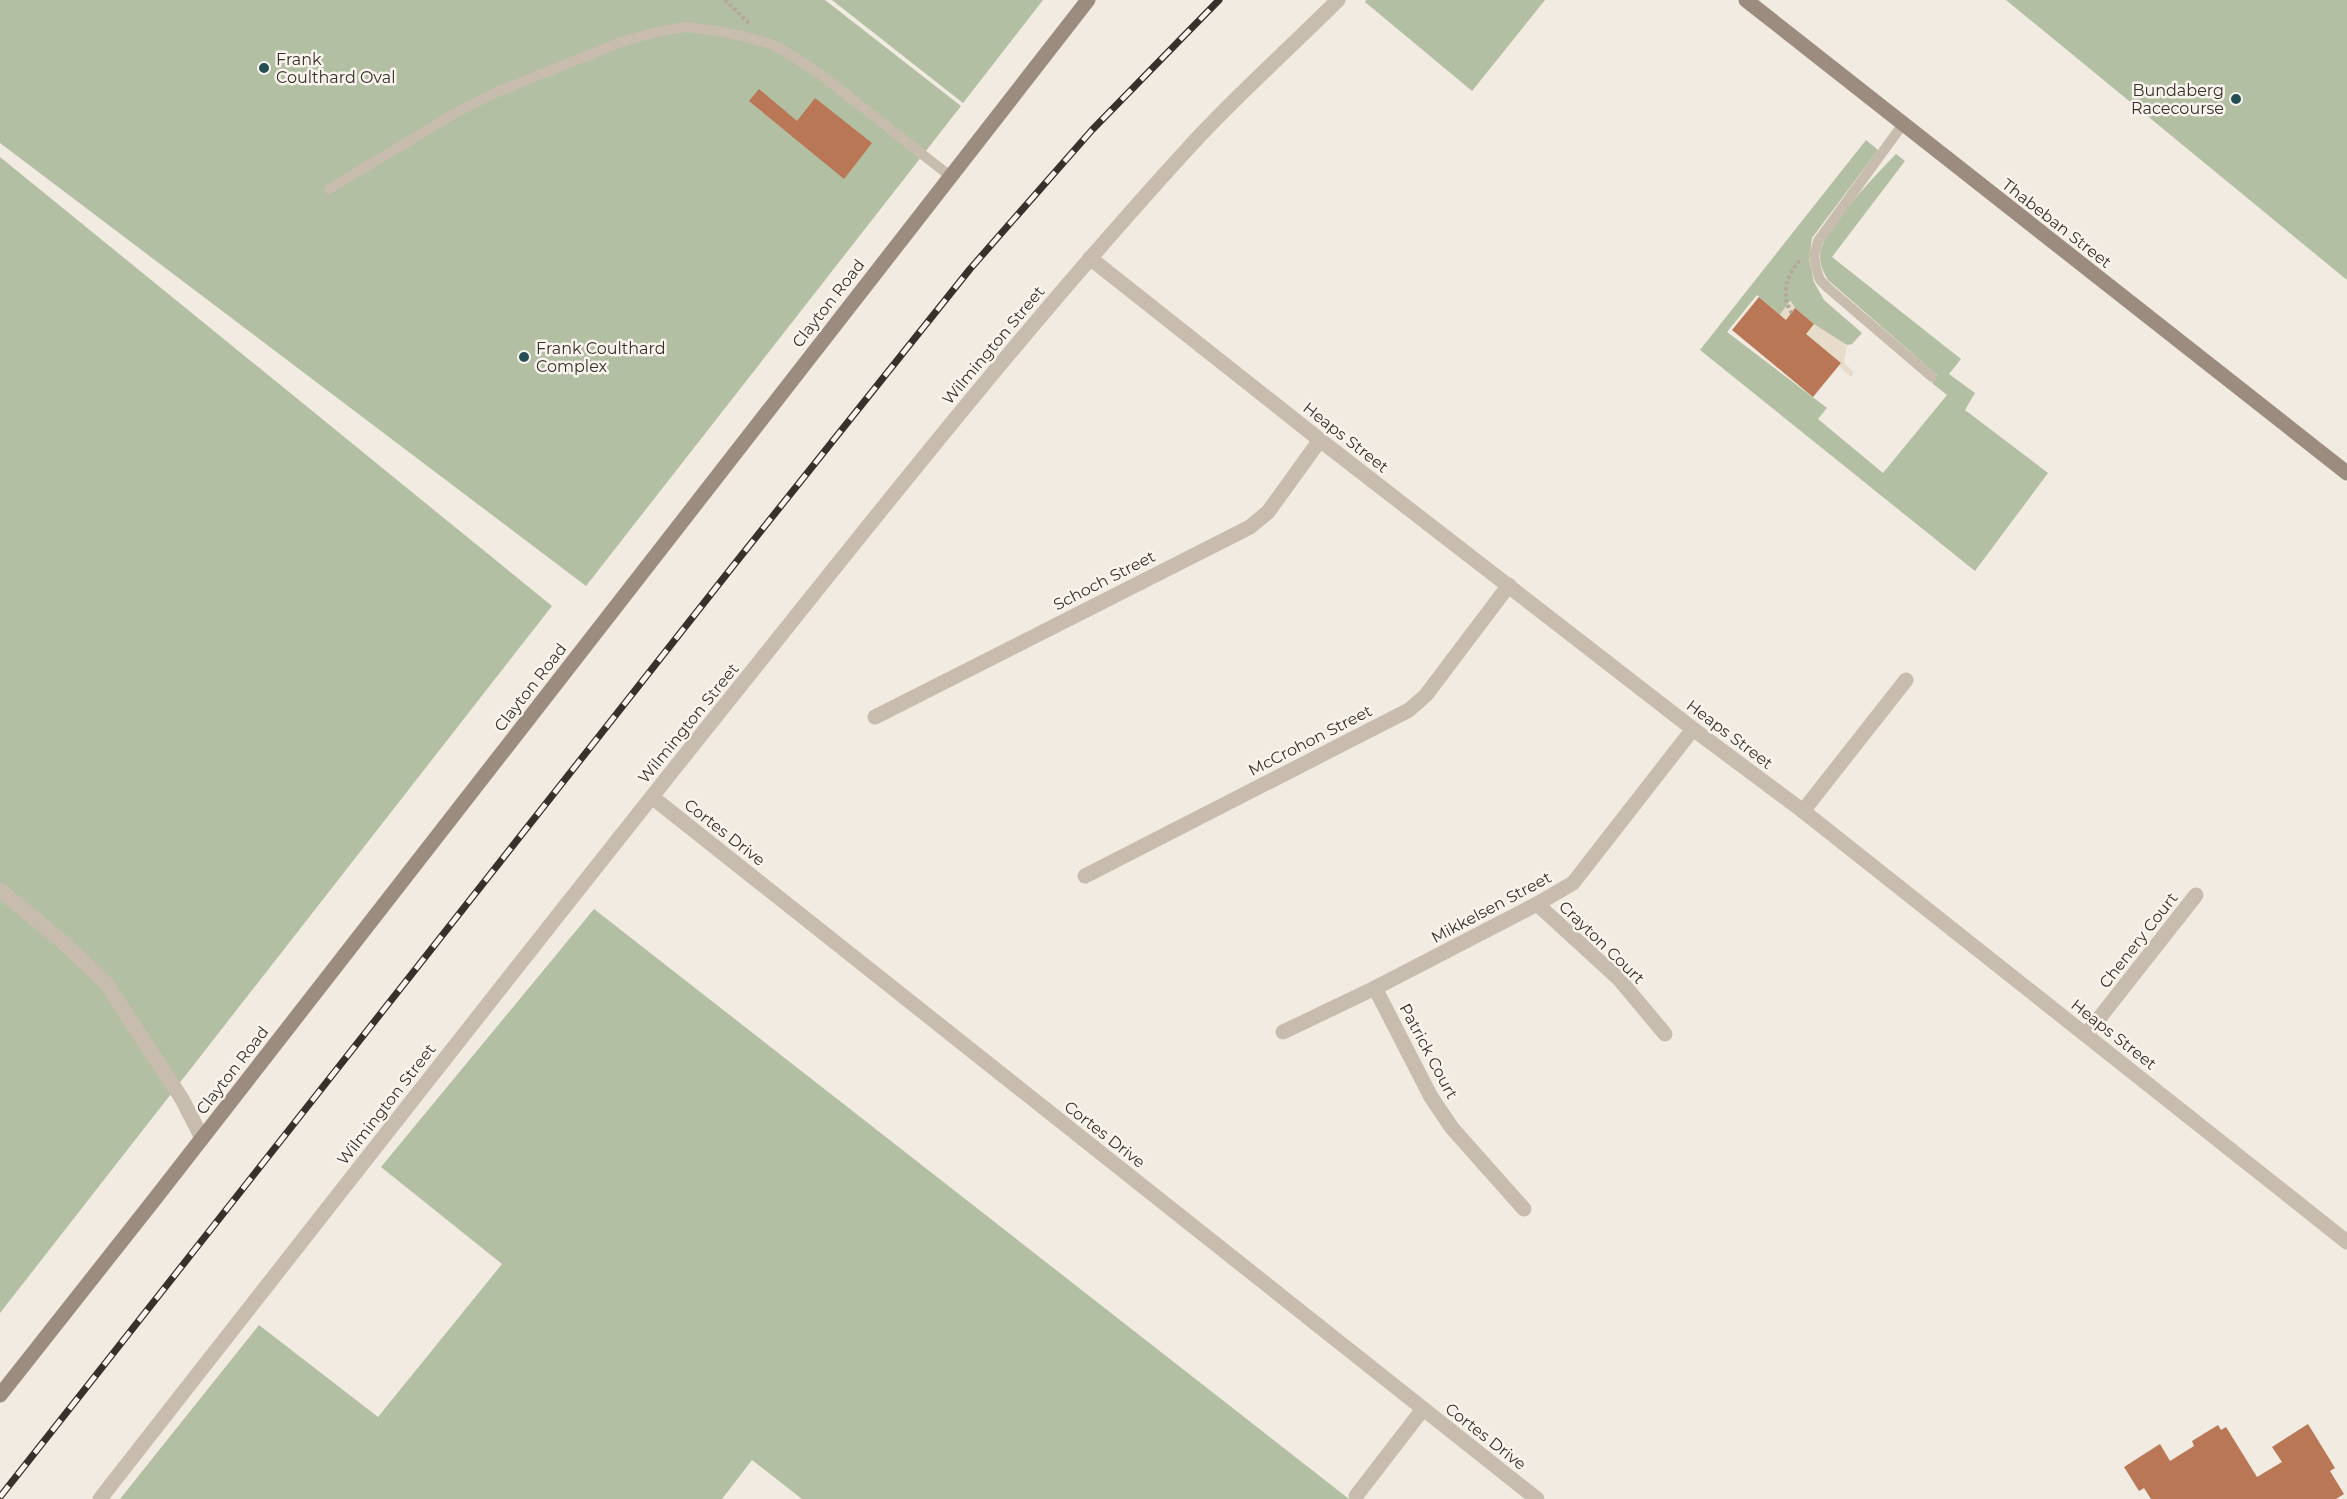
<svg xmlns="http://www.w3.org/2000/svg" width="2347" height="1499" viewBox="0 0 2347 1499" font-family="Montserrat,sans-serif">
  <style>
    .green { fill: #b3bfa2 }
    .plaza { fill: #e7dcca }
    .building { fill: #b97756 }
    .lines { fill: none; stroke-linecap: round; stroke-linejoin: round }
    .path { stroke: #b4a698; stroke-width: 4; stroke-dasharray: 3 3; stroke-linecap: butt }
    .lane { stroke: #c8bcae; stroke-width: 10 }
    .street { stroke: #c8bcae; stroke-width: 15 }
    .secondary { stroke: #9c8c7f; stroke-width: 15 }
    .rail-casing { stroke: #37302b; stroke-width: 7 }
    .rail { stroke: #f9f4ed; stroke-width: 4.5; stroke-dasharray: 14; stroke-linecap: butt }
    .poi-dot { fill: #254e55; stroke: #f9f4ed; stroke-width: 2 }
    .labels { text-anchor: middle; stroke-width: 5; stroke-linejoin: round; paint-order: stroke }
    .poi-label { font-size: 16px; fill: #37302b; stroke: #f9f4ed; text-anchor: start }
    .street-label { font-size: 16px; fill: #37302b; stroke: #f9f4ed }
  </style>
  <rect width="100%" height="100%" fill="#f1ebe1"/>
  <g class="green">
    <path d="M0,0H825L961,106L586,586L0,143Z"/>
    <path d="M832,0H1043L963,103Z"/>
    <path d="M1366,0H1545L1472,91L1365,2Z"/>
    <path d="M2006,0H2347V280Z"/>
    <path d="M1866,140L1878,150L1812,238L1809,259L1814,282L1824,300L1862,333L1852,344L1847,345C1827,333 1803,321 1790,301L1780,315L1757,295L1727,332L1827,408L1818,419L1883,473L1947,395L1932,383L1937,375L1828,280C1822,270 1818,260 1821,249C1829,223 1876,175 1896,154L1905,161L1832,257L1961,359L1949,374L1975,393L1965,410L2048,473L1975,571L1700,350Z"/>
    <path d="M0,157L552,606L0,1313Z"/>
    <path d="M594,909L1349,1499H802L752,1460L722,1499H120L259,1325L378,1417L502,1264L381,1167Z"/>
  </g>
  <path class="plaza" d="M1791,301L1795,308L1814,324L1847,345L1844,363L1854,372L1851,377L1839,366L1841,363L1780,315Z"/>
  <g class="building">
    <path d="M759,89L797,121L815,98L872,143L844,179L749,101Z"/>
    <path d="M1759,297L1786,320L1795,308L1814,324L1806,334L1841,363L1813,397L1732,330Z"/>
    <path d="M2308,1424L2335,1468L2330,1471L2344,1494L2336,1499H2151L2144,1488L2139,1491L2124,1467L2160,1444L2170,1461L2194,1446L2192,1441L2218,1425L2221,1430L2226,1427L2257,1477L2282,1462L2272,1447Z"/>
  </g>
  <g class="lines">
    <g class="path">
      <path d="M725,0L749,23"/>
      <path d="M1792,313C1779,295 1788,273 1801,259"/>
    </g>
    <g class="lane">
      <path d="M1903,124L1818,241L1814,256L1816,268L1820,280L1828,288L1932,377"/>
      <path d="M329,189L457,112L499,91L621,42L656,32L685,27L718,31L746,37L771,44L786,52L820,74L950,176"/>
    </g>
    <g class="street">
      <path d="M1090,258L1320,440L1693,729L1803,811L2347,1242"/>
      <path d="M875,717L1250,527L1268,512L1320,440"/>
      <path d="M652,797L1537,1499"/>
      <path d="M1803,811L1906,680"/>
      <path d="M1085,876L1409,710L1426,695L1509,585"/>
      <path d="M0,890L64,943L106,983L182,1099L202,1138"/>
      <path d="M1537,904L1619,979L1665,1034"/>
      <path d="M1375,988L1431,1097L1452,1128L1524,1209"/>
      <path d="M1283,1032L1375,988L1537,904L1573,883L1693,729"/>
      <path d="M2086,1035L2196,895"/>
      <path d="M1356,1496L1423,1409"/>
      <path d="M100,1499C309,1232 517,965 729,700C880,511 1029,322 1192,144C1238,94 1290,48 1338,0"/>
    </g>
    <g class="secondary">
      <path d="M1746,0L2347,473"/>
      <path d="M0,1395L154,1200L1088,0"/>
    </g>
    <g class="rail-casing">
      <path id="rail" d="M0,1497L733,566L970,269L1092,130L1219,0"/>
    </g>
    <use href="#rail" class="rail"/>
  </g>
  <g class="poi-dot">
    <circle cx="264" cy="68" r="6"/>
    <circle cx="2236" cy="99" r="6"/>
    <circle cx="524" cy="357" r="6"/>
  </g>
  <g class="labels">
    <g class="poi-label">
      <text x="276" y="65">Frank<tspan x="276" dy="18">Coulthard Oval</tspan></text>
      <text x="2224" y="96" text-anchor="end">Bundaberg<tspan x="2224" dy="18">Racecourse</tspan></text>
      <text x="536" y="354">Frank Coulthard<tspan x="536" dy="18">Complex</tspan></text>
    </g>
    <g class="street-label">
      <text transform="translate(2057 223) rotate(38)" y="6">Thabeban Street</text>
      <text transform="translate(828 303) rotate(-52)" y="6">Clayton Road</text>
      <text transform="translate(993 345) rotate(-50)" y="6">Wilmington Street</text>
      <text transform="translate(1346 437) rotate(38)" y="6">Heaps Street</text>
      <text transform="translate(1104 580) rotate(-27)" y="6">Schoch Street</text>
      <text transform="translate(530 687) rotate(-52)" y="6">Clayton Road</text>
      <text transform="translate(688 723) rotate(-51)" y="6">Wilmington Street</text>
      <text transform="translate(1730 734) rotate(37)" y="6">Heaps Street</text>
      <text transform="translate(1310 740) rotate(-27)" y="6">McCrohon Street</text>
      <text transform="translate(725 832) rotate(38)" y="6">Cortes Drive</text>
      <text transform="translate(1491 907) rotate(-28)" y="6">Mikkelsen Street</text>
      <text transform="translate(2138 940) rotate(-52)" y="6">Chenery Court</text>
      <text transform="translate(1602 942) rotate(44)" y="6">Crayton Court</text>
      <text transform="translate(2114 1034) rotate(38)" y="6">Heaps Street</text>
      <text transform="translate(1429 1051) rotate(62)" y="6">Patrick Court</text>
      <text transform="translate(232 1070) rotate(-52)" y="6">Clayton Road</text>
      <text transform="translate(386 1104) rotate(-52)" y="6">Wilmington Street</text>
      <text transform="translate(1105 1134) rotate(38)" y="6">Cortes Drive</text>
      <text transform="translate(1486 1436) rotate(38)" y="6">Cortes Drive</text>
    </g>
  </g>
</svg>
